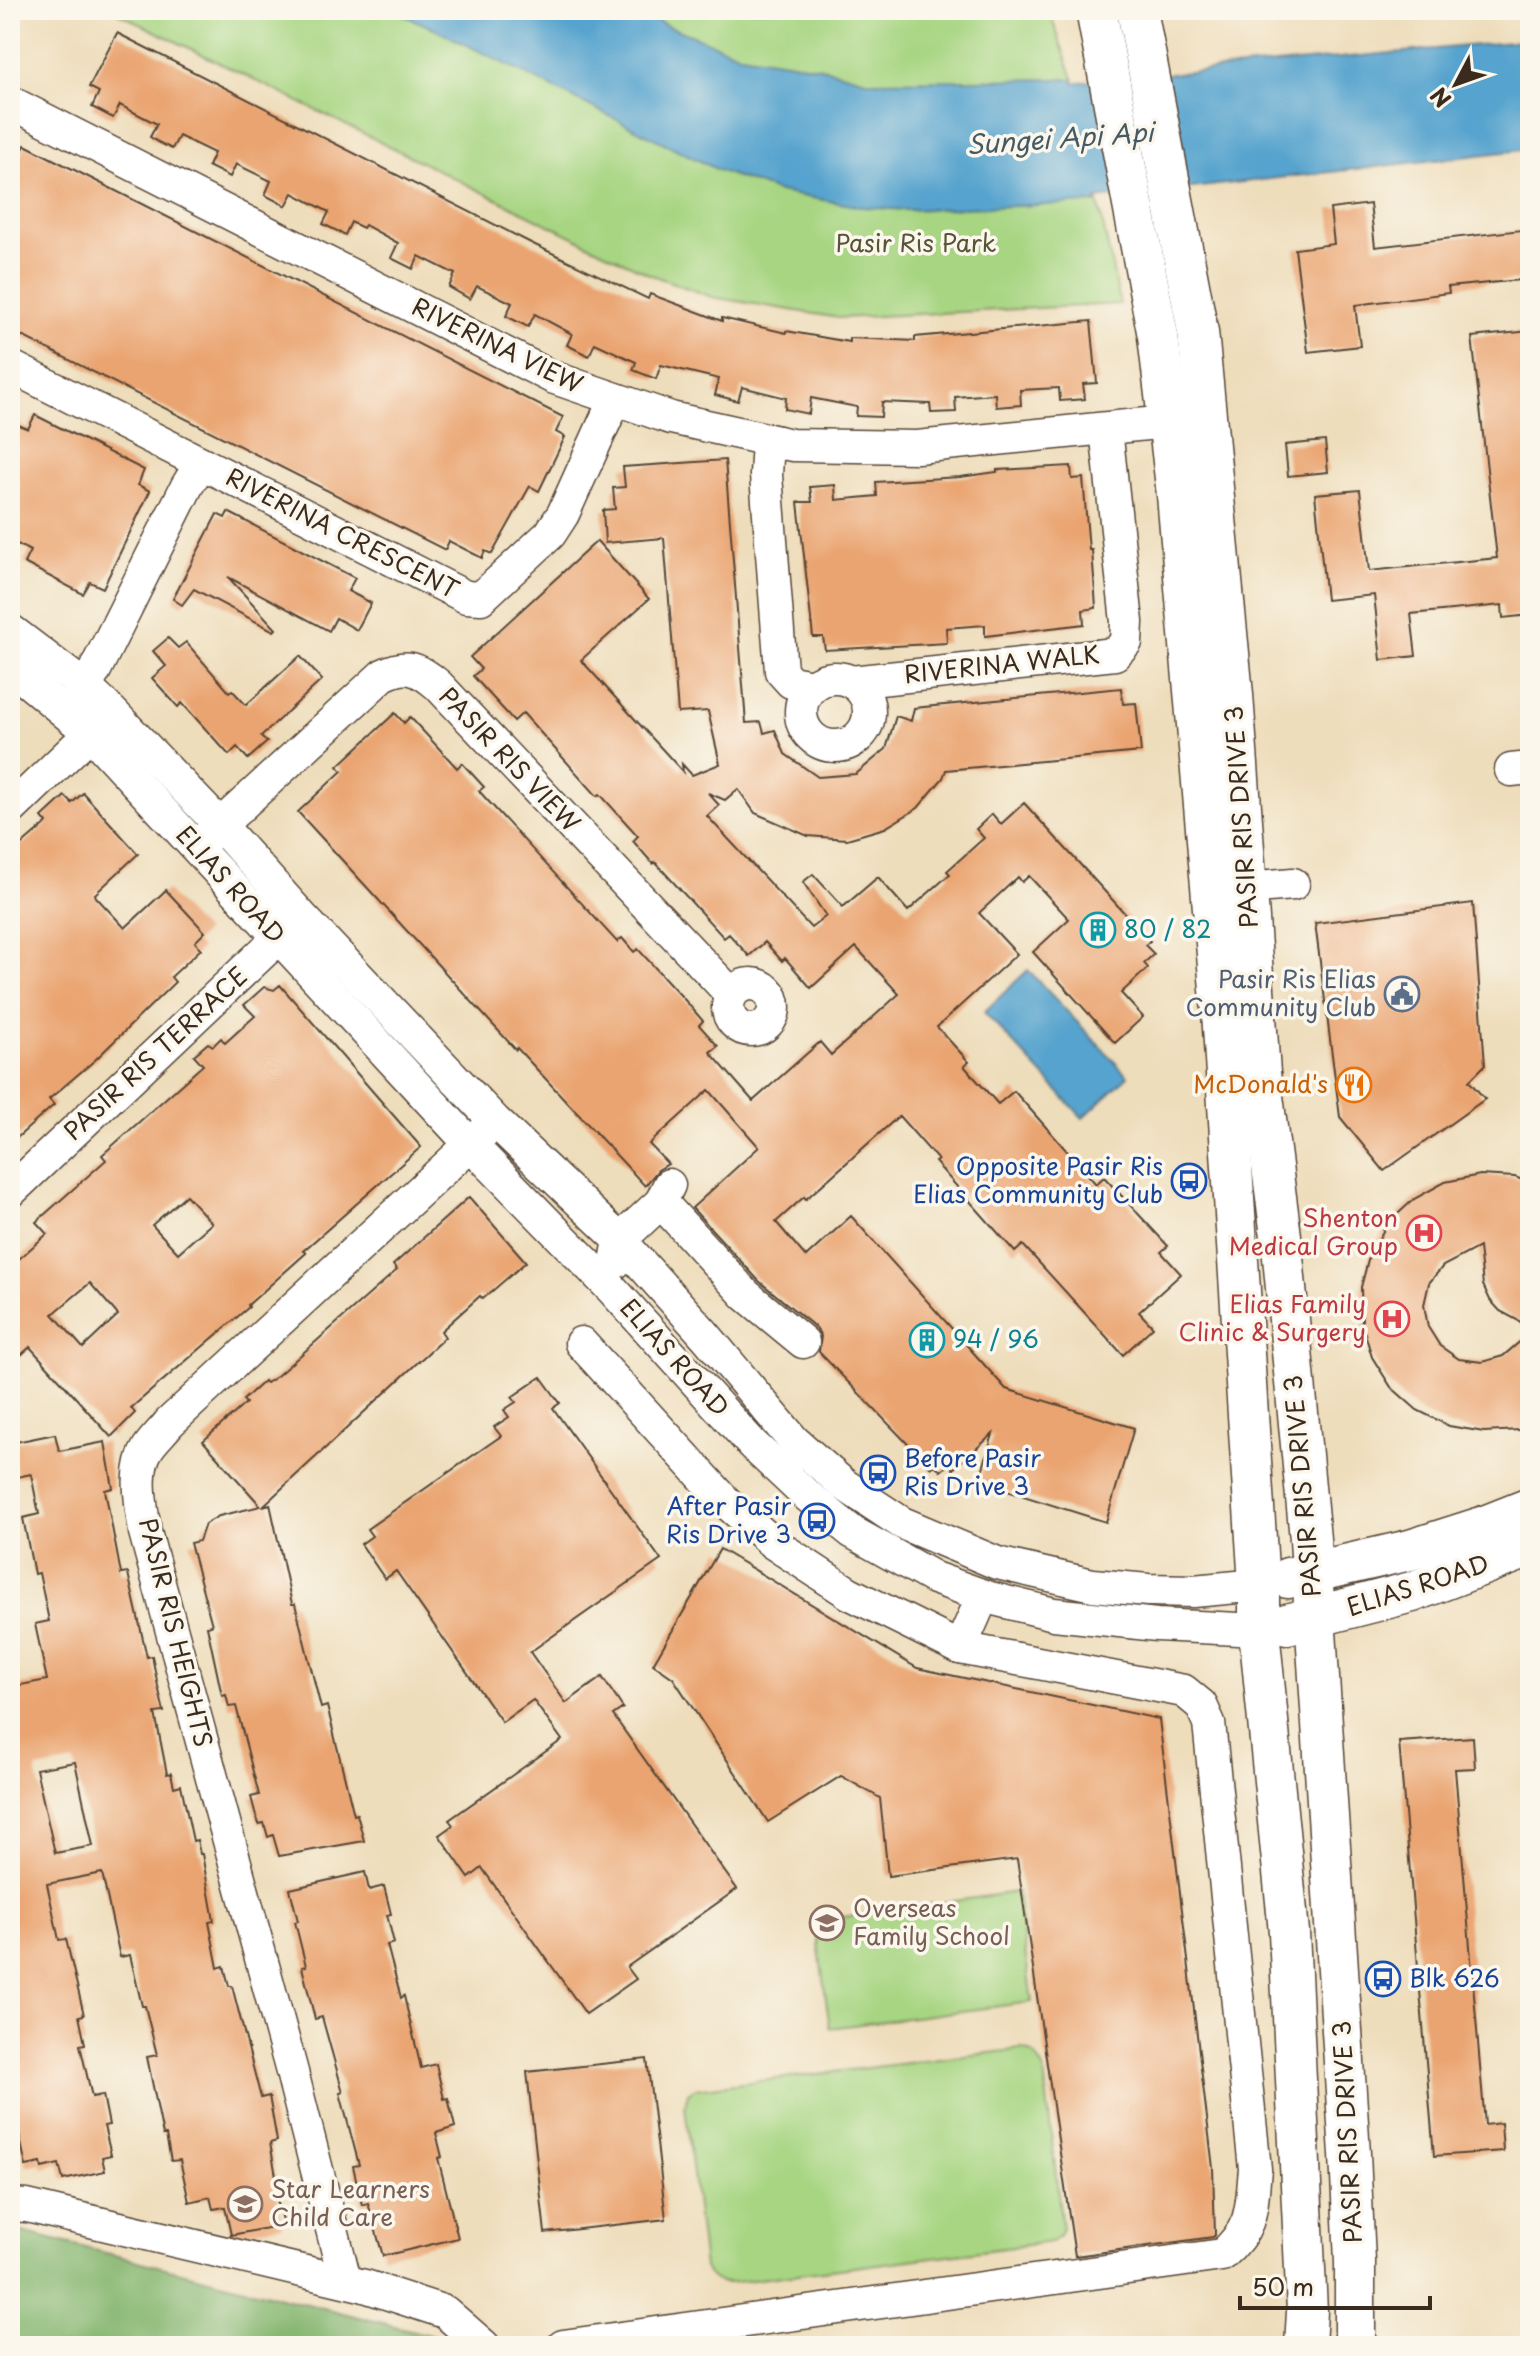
<svg xmlns="http://www.w3.org/2000/svg" width="1540" height="2356" viewBox="0 0 1540 2356" font-family="'Playpen Sans',sans-serif">
  <style>
    .green { fill: #a7d582; stroke: #718050; stroke-width: 2 }
    .forest { fill: #85b670; stroke: #607047; stroke-width: 2 }
    .water { fill: #55a3ce; stroke: #486676; stroke-width: 2 }
    .building { fill: #eaa471; fill-rule: evenodd }
    .lines { fill: none; stroke-linecap: round; stroke-linejoin: round }
    .minor-casing { stroke: #564536; stroke-width: 35 }
    .major-casing { stroke: #564536; stroke-width: 43 }
    .minor { stroke: #fff; stroke-width: 32 }
    .major { stroke: #fff; stroke-width: 40 }
    .labels { text-anchor: middle; stroke-width: 7; stroke-linejoin: round; paint-order: stroke }
    .park-label { font-size: 24px; fill: #565537; stroke: #fbf7ec }
    .street-label { font-size: 24px; fill: #3b2a1e; stroke: #fbf7ec }
    .culture-label { font-size: 24px; fill: #0d838f; stroke: #fbf7ec; text-anchor: start }
    .service-label { font-size: 24px; fill: #4e5e75; stroke: #fbf7ec; text-anchor: end }
    .food-label { font-size: 24px; fill: #c56008; stroke: #fbf7ec; text-anchor: end }
    .transit-label { font-size: 24px; fill: #164399; stroke: #fbf7ec; text-anchor: end }
    .health-label { font-size: 24px; fill: #be3a42; stroke: #fbf7ec; text-anchor: end }
    .education-label { font-size: 24px; fill: #785e54; stroke: #fbf7ec; text-anchor: start }
    .water-label { font-size: 26px; font-style: italic; fill: #455a64; stroke: #fbf7ec }
  </style>
  <rect width="100%" height="100%" fill="#fbf7ec"/>
  <filter id="ink" filterUnits="userSpaceOnUse"><feTurbulence type="fractalNoise" baseFrequency=".0125" numOctaves="2"/><feDisplacementMap in="SourceGraphic" scale="16" xChannelSelector="R" yChannelSelector="G"/><feConvolveMatrix kernelMatrix="1 2 1 2 8 2 1 2 1" color-interpolation-filters="sRGB"/></filter>
  <filter id="wash" filterUnits="userSpaceOnUse"><feTurbulence type="fractalNoise" baseFrequency=".006" numOctaves="4" result="noise"/><feDisplacementMap in="SourceGraphic" scale="32" xChannelSelector="R" yChannelSelector="G"/><feGaussianBlur stdDeviation="1.8" result="paint"/><feColorMatrix in="noise" values="0 0 0 0 0 0 0 0 0 0 0 0 0 0 0 0 0 1.4 0 .05"/><feComposite in="paint" operator="in"/></filter>
  <g filter="url(#wash)">
    <rect width="100%" height="100%" fill="#edb"/>
    <g class="green">
      <path d="M112,10H419L1097,196L1120,304L839,318L712,297L649,274Z"/>
      <path d="M562,10H1049L1076,87H763Z"/>
      <path d="M1017,1892L1032,2002L830,2028L815,1921Z"/>
      <path d="M1022,2049C1035,2053 1039,2059 1044,2072L1062,2228L1059,2236L1051,2242L729,2283C717,2284 711,2278 704,2268L685,2105L688,2093L694,2089Z"/>
    </g>
    <path class="forest" d="M15,2230L434,2336V2346H10V2231Z"/>
    <g class="water">
      <path d="M392,10H636L668,26L741,55L819,67L870,81L1074,79V83L1530,40V149L1096,199V203L906,210L862,207L779,192L720,171L437,30Z"/>
      <path d="M1028,970L1128,1076L1083,1118L984,1012Z"/>
    </g>
    <g id="blocks">
      <g class="building">
        <path d="M117,33L531,243L648,299L650,294L722,321V318L786,333V331L849,342V338L915,341V337L1091,321L1097,383L1083,384L1085,399L1060,401L1059,388L1020,390L1021,405L996,407L995,394L955,397L956,412L931,413L930,404L882,402L881,417L856,416L857,407L811,398L809,414L785,409L786,398L742,387L738,401L715,395L719,379L661,365L656,379L633,370L636,362L595,343L589,356L567,345L572,334L535,314L528,327L506,316L512,303L477,286L470,299L449,287L455,274L419,256L413,269L391,258L398,243L365,225L363,228L351,222L345,235L323,224L329,212L293,193L286,206L265,195L271,181L236,164L230,177L208,166L214,153L179,136L172,149L160,143L150,137L157,124L120,105L113,118L92,107L99,92L89,87Z"/>
        <path d="M25,145L563,417L556,432L565,437L539,491L530,486L492,554L485,551L482,558L449,541L445,550L10,330V155L18,159Z"/>
        <path d="M1370,204L1375,247L1530,229V279L1448,287L1449,293L1355,305L1360,346L1308,352L1295,249L1334,244L1330,209Z"/>
        <path d="M1530,331V615L1503,618L1502,605L1411,614L1416,656L1381,660L1374,595L1326,600L1315,494L1360,490L1369,571L1497,558L1472,337Z"/>
        <path d="M35,415L144,470L138,485L150,491L103,588L90,582L83,594L24,563L30,551L10,540V435L16,424L28,429Z"/>
        <path d="M1325,441L1328,472L1288,476L1285,445Z"/>
        <path d="M725,460L746,723L761,722L764,733L775,730L785,754L818,777L856,774L886,749L896,716L911,721L914,708L1121,688L1123,704L1136,703L1141,752L946,770L943,778L918,808L885,828L847,839L808,836L755,813L738,789L725,800L708,793L719,805L707,816L811,928L826,916L803,882L813,874L843,907L878,877L908,911L950,874L947,871L984,838L976,829L992,814L1001,824L1024,803L1150,941L1145,945L1154,954L1144,963L1148,968L1121,993L1143,1017L1115,1043L1033,952L1069,919L1029,876L1022,882L1018,877L979,913L1017,954L937,1027L969,1062L964,1066L998,1104L1014,1091L1096,1184L1104,1177L1168,1246L1161,1252L1181,1274L1139,1312L1153,1327L1123,1355L1023,1245L1015,1252L935,1162L938,1160L899,1116L806,1199L804,1197L776,1222L806,1257L851,1216L1006,1389L1134,1428L1106,1522L979,1482L993,1434L953,1469L949,1464L941,1471L935,1465L931,1468L819,1352L821,1336L816,1328L759,1281L692,1208L759,1147L709,1090L649,1144L668,1164L658,1170L645,1186L517,1048L516,1050L298,812L342,771L338,766L395,713L404,723L410,717L457,768L462,763L484,787L479,791L617,942L622,938L634,952L638,949L683,998L703,1021L699,1025L718,1046L710,1052L753,1101L820,1042L831,1055L899,994L856,947L811,988L785,958L782,961L765,942L749,956L729,934L724,938L655,862L653,864L633,841L638,836L600,794L597,796L523,713L514,721L473,676L481,669L470,657L597,541L649,599L581,660L683,772L682,764L692,775L720,764L708,711L678,713L664,538L605,543L603,510L615,509L613,488L625,487L623,467Z"/>
        <path d="M1071,466L1072,479L1083,478L1089,550H1092L1096,608L1083,610L1084,624L985,636V625L946,628L947,643L825,650L823,637H813L798,502H812L810,487L835,485L836,500L877,496L876,482L960,477L997,472V470Z"/>
        <path d="M228,512L355,578L348,591L371,603L357,630L336,618L329,631L228,577L276,629L274,631L194,589L182,605L173,599L217,514L225,518Z"/>
        <path d="M168,638L178,648L186,642L229,692L232,690L246,705L300,656L322,680L261,736L267,742L248,759L237,747L229,755L182,703L178,707L152,678L166,666L153,651Z"/>
        <path d="M83,793L138,854L95,894L96,897L125,928L166,890L205,932L195,942L201,949L171,977L175,982L95,1060L49,1099L54,1105L10,1144V855L47,823L42,817L55,805L65,796L72,803Z"/>
        <path d="M1473,903L1485,1065L1469,1081L1485,1099L1384,1171L1340,1117L1315,923Z"/>
        <path d="M280,985L421,1147L303,1251L306,1253L248,1305L249,1307L131,1408L135,1413L111,1437L30,1347L10,1365V1267L47,1234L36,1222L106,1160L102,1155L203,1065L194,1055L208,1043L213,1046L221,1038L225,1043L255,1016L244,1005L264,987L274,990ZM186,1195L212,1223L178,1253L152,1225ZM90,1283L118,1315L83,1348L53,1314Z"/>
        <path d="M1480,1175L1515,1177L1530,1183V1327L1500,1311L1490,1300L1483,1285L1479,1247L1443,1266L1429,1283L1424,1305L1428,1327L1440,1346L1459,1359L1482,1362L1503,1356L1530,1333V1426L1519,1430L1484,1432L1449,1426L1417,1410L1391,1387L1372,1357L1362,1323L1361,1287L1370,1253L1388,1223L1414,1199L1445,1182Z"/>
        <path d="M469,1197L526,1262L483,1299L480,1296L441,1331L445,1337L263,1506L270,1504L292,1604H295L321,1708L327,1706L354,1815L357,1814L364,1841L279,1856L273,1835L268,1837L264,1823L259,1824L255,1812L251,1797L259,1795L236,1706L229,1707L226,1695L222,1696L207,1626L212,1625L190,1543L199,1541L205,1524L219,1516L261,1506L203,1441L246,1403L243,1400L264,1381L266,1383L277,1376L397,1270L393,1265Z"/>
        <path d="M541,1377L560,1403L553,1408L661,1560L530,1652L566,1703L602,1677L623,1708L613,1715L737,1889L627,1967L636,1979L586,2014L482,1868L469,1878L439,1835L453,1825L449,1820L562,1740L533,1700L502,1722L396,1571L385,1579L361,1544L372,1536L367,1529L501,1436L494,1427L509,1417L504,1410L516,1402L512,1397Z"/>
        <path d="M55,1434L59,1451L105,1442L113,1488L105,1490L121,1574L128,1573L147,1657L152,1656L158,1686L164,1712L155,1713L167,1774L171,1773L174,1787L181,1785L193,1841L197,1840L200,1854H202L214,1921L209,1922L218,1968L224,1966L229,1986H232L261,2098L269,2096L277,2141L270,2143L280,2198L277,2199L283,2225L231,2235L225,2207L213,2209L210,2197L189,2202L180,2160L171,2161L166,2135H163L147,2057L157,2055L145,2006H142L130,1955L120,1957L102,1873L47,1884L59,1940L66,1939L84,2015L79,2016L85,2044L80,2045L92,2097L103,2095L109,2125L104,2126L111,2155L102,2157L105,2171L63,2180L59,2164L42,2168L41,2163L26,2166L15,2115L10,2116V1687L47,1680L35,1624L49,1621L39,1573L34,1574L23,1518L39,1514L31,1474L17,1477L11,1443ZM75,1762L93,1846L55,1853L36,1769Z"/>
        <path d="M720,1549L917,1668L1159,1719L1213,2168L1215,2235L1213,2237L1075,2256L1017,1859L888,1876L880,1798L841,1776L768,1822L673,1678L653,1664Z"/>
        <path d="M1473,1737L1475,1768L1455,1769L1485,2125L1501,2123L1503,2151L1434,2156L1399,1742Z"/>
        <path d="M365,1872L369,1890L384,1886L391,1914L387,1915L394,1943L387,1945L401,1998L404,1996L421,2068L436,2064L444,2099L448,2098L455,2127L436,2133L442,2157L438,2158L458,2238L383,2256L368,2203L362,2205L353,2166L359,2165L340,2093L343,2092L322,2017L315,2019L302,1967L306,1966L295,1922L298,1921L290,1889Z"/>
        <path d="M647,2059L666,2219L545,2233L527,2072Z"/>
      </g>
    </g>
  </g>
  <g filter="url(#ink)">
    <use href="#blocks" fill-opacity="0" stroke="#564536" stroke-width="2"/>
    <g class="lines">
      <g class="minor-casing">
        <g id="minor">
          <path d="M10,102L552,377L671,418L792,445L917,447L1167,422"/>
          <path d="M10,366L466,597L481,598L550,534L563,514L615,399"/>
          <path d="M768,441L766,475L781,671L791,682L812,686"/>
          <path d="M10,630L85,687L112,712L221,826L301,916L495,1121L620,1240L706,1336L794,1441L843,1484L902,1523L997,1563L1093,1585L1148,1590L1193,1591L1259,1585"/>
          <path d="M10,667L90,733L471,1145L612,1289L753,1445L804,1493L852,1532L934,1578L990,1598L1054,1614L1157,1625L1259,1630"/>
          <circle cx="835" cy="712" r="34"/>
          <path d="M851,682L1115,654L1126,642L1127,622L1106,429"/>
          <path d="M74,704L94,672L187,486L201,463"/>
          <path d="M1511,770L1530,768"/>
          <path d="M10,810L104,720"/>
          <path d="M206,838L383,675C407,663 418,668 438,685L731,994"/>
          <path d="M1247,888L1293,884"/>
          <circle cx="751" cy="1007" r="23"/>
          <path d="M10,1192L292,925"/>
          <path d="M661,1202L746,1295L803,1342"/>
          <path d="M616,1262L620,1240L661,1202L669,1185"/>
          <path d="M960,1648L983,1596"/>
          <path d="M10,2205L27,2206L365,2286L445,2312L484,2346"/>
          <path d="M345,2280L292,2072L145,1532C142,1507 133,1471 148,1448C154,1439 163,1431 169,1423L486,1130"/>
          <path d="M563,2346L1222,2255C1254,2227 1251,2209 1255,2169L1209,1723L1201,1705L1184,1691L960,1648L849,1593L773,1543L726,1502L581,1343"/>
        </g>
      </g>
      <g class="major-casing">
        <g id="major">
          <path d="M1096,10L1158,336L1177,495L1222,1012L1259,1585V1630L1289,1932L1307,2311L1305,2346"/>
          <path d="M1137,10L1198,332L1233,695L1260,1073L1281,1236L1310,1539L1350,2154L1355,2262V2346"/>
          <path d="M1288,1578L1410,1550L1482,1527L1530,1508"/>
          <path d="M1287,1624L1412,1592L1530,1547"/>
        </g>
      </g>
      <use href="#minor" class="minor"/>
      <use href="#major" class="major"/>
    </g>
  </g>
  <defs>
    <g id="building-ring" transform="scale(1.8)"><circle r="9.5" fill="#fbf7ec" stroke="#0f9aa8" stroke-width="1.5"/><path d="M-4-6H4V6H1V3H-1V6H-4ZM-2.5-4.3h1.7v1.8h-1.7ZM.8-4.3h1.7v1.8H.8ZM-2.5-1h1.7V.8h-1.7ZM.8-1h1.7V.8H.8Z" fill="#0f9aa8"/></g>
    <g id="civic-ring" transform="scale(1.8)"><circle r="9.5" fill="#fbf7ec" stroke="#5c6f8a" stroke-width="1.5"/><path d="M-.6-6.5H3V-4.5H.6V-3L4-1V1h2V6H-6V1h2V-1L-.6-3ZM-1.2 2.5V6h2.4V2.5Z" fill="#5c6f8a"/></g>
    <g id="restaurant-ring" transform="scale(1.8)"><circle r="9.5" fill="#fbf7ec" stroke="#e8710a" stroke-width="1.5"/><path d="M-5-6h1v4h1v-4h1v4h1v-4h1v5L-1.5 .5V6h-2V.5L-5-1ZM5-6V6H3V1.5H1.5Q1.5-4 5-6Z" fill="#e8710a"/></g>
    <g id="bus-ring" transform="scale(1.8)"><circle r="9.5" fill="#fbf7ec" stroke="#1a4fb4" stroke-width="1.5"/><path d="M-5-6H5V4H4V6H2V4H-2V6H-4V4H-5ZM-3.5-4V0h7V-4ZM-3.5 1.2v1.5H-2V1.2ZM2 1.2v1.5H3.5V1.2Z" fill="#1a4fb4"/></g>
    <g id="hospital-ring" transform="scale(1.8)"><circle r="9.5" fill="#fbf7ec" stroke="#e0444e" stroke-width="1.5"/><path d="M-5-5h3v3.5h4V-5h3V5h-3V1.5h-4V5h-3Z" fill="#e0444e"/></g>
    <g id="school-ring" transform="scale(1.8)"><circle r="9.5" fill="#fbf7ec" stroke="#8d6e63" stroke-width="1.5"/><path d="M0-5L7-2L0 1L-7-2ZM-4 1L0 2.5L4 1V4Q0 6-4 4Z" fill="#8d6e63"/></g>
  </defs>
  <g fill-rule="evenodd">
    <use href="#building-ring" x="1098" y="930"/>
    <use href="#civic-ring" x="1402" y="994"/>
    <use href="#restaurant-ring" x="1354" y="1085"/>
    <use href="#bus-ring" x="1189" y="1181"/>
    <use href="#hospital-ring" x="1424" y="1233"/>
    <use href="#hospital-ring" x="1392" y="1319"/>
    <use href="#building-ring" x="927" y="1340"/>
    <use href="#bus-ring" x="878" y="1473"/>
    <use href="#bus-ring" x="817" y="1521"/>
    <use href="#school-ring" x="827" y="1923"/>
    <use href="#bus-ring" x="1383" y="1979"/>
    <use href="#school-ring" x="245" y="2204"/>
  </g>
  <g class="labels">
    <g class="park-label">
      <text x="916" y="252">Pasir Ris Park</text>
    </g>
    <g class="street-label">
      <text transform="translate(497 346) rotate(26)" y="8">RIVERINA VIEW</text>
      <text transform="translate(342 534) rotate(27)" y="8">RIVERINA CRESCENT</text>
      <text transform="translate(1002 665) rotate(-6)" y="8">RIVERINA WALK</text>
      <text transform="translate(509 760) rotate(46)" y="8">PASIR RIS VIEW</text>
      <text transform="translate(1242 817) rotate(-94)" y="8">PASIR RIS DRIVE 3</text>
      <text transform="translate(230 885) rotate(48)" y="8">ELIAS ROAD</text>
      <text transform="translate(156 1054) rotate(-43)" y="8">PASIR RIS TERRACE</text>
      <text transform="translate(674 1358) rotate(48)" y="8">ELIAS ROAD</text>
      <text transform="translate(1303 1486) rotate(-95)" y="8">PASIR RIS DRIVE 3</text>
      <text transform="translate(1418 1586) rotate(-18)" y="8">ELIAS ROAD</text>
      <text transform="translate(175 1633) rotate(76)" y="8">PASIR RIS HEIGHTS</text>
      <text transform="translate(1348 2132) rotate(-93)" y="8">PASIR RIS DRIVE 3</text>
    </g>
    <g class="culture-label">
      <text x="1124" y="938">80 / 82</text>
      <text x="953" y="1348">94 / 96</text>
    </g>
    <g class="service-label">
      <text x="1376" y="988">Pasir Ris Elias<tspan x="1376" dy="28">Community Club</tspan></text>
    </g>
    <g class="food-label">
      <text x="1328" y="1093">McDonald's</text>
    </g>
    <g class="transit-label">
      <text x="1163" y="1175">Opposite Pasir Ris<tspan x="1163" dy="28">Elias Community Club</tspan></text>
      <text x="904" y="1467" text-anchor="start">Before Pasir<tspan x="904" dy="28">Ris Drive 3</tspan></text>
      <text x="791" y="1515">After Pasir<tspan x="791" dy="28">Ris Drive 3</tspan></text>
      <text x="1409" y="1987" text-anchor="start">Blk 626</text>
    </g>
    <g class="health-label">
      <text x="1398" y="1227">Shenton<tspan x="1398" dy="28">Medical Group</tspan></text>
      <text x="1366" y="1313">Elias Family<tspan x="1366" dy="28">Clinic &amp; Surgery</tspan></text>
    </g>
    <g class="education-label">
      <text x="853" y="1917">Overseas<tspan x="853" dy="28">Family School</tspan></text>
      <text x="271" y="2198">Star Learners<tspan x="271" dy="28">Child Care</tspan></text>
    </g>
    <g class="water-label">
      <text transform="translate(1060 139) rotate(-4)" y="9">Sungei Api Api</text>
    </g>
  </g>
  <rect width="1540" height="2356" fill="none" stroke="#fbf7ec" stroke-width="40"/>
  <g transform="translate(1456 84) rotate(229)" stroke="#fbf7ec" stroke-width="6" paint-order="stroke">
  <path d="M0-6L14 30L0 20L-14 30Z" fill="#3b2a1e"/>
  <text y="-12" font-size="22" font-weight="bold" text-anchor="middle" fill="#3b2a1e">N</text>
  </g>
  <path d="M1240 2296v12h190v-12" fill="none" stroke="#3b2a1e" stroke-width="4"/>
  <text x="1252" y="2296" font-size="24" fill="#3b2a1e" stroke="#fbf7ec" stroke-width="6" paint-order="stroke">50 m</text>
</svg>
